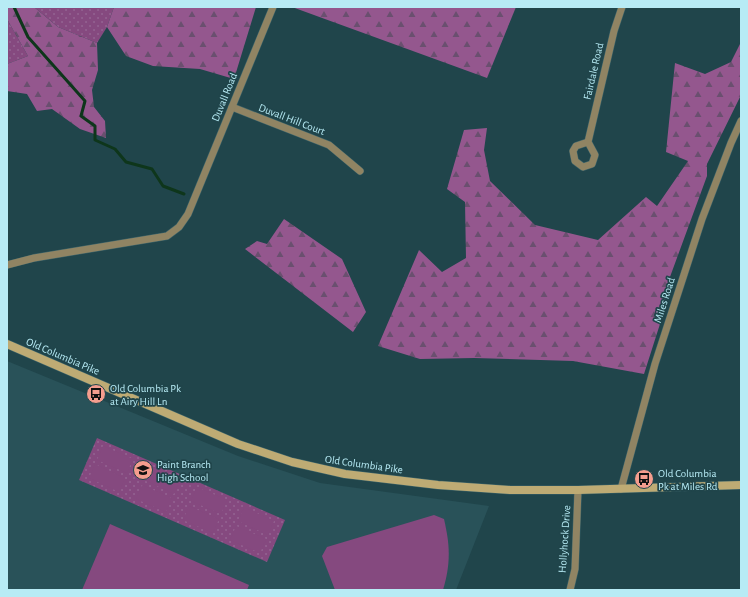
<svg xmlns="http://www.w3.org/2000/svg" width="748" height="597" viewBox="0 0 748 597" font-family="'Alegreya Sans',sans-serif">
  <style>
    .built { fill: #295259 }
    .grass { fill: url(#grass-dots) }
    .forest { fill: url(#forest-firs) }
    .pitch { fill: #85497f }
    .lines { fill: none; stroke-linecap: round; stroke-linejoin: round }
    .stream { stroke: #0e361b; stroke-width: 3 }
    .street-casing { stroke: #3b636a; stroke-width: 8 }
    .secondary-casing { stroke: #3b636a; stroke-width: 9 }
    .street { stroke: #908463; stroke-width: 7 }
    .secondary { stroke: #beab74; stroke-width: 8 }
    .labels { text-anchor: middle; stroke-width: 3.5; stroke-linejoin: round; paint-order: stroke }
    .street-label { font-size: 11px; fill: #b7ebf5; stroke: #20454b }
    .poi-label { font-size: 11px; fill: #b7ebf5; stroke: #20454b; text-anchor: start }
  </style>
  <defs>
    <pattern id="grass-dots" width="8" height="8" patternUnits="userSpaceOnUse"><rect width="8" height="8" fill="#85497f"/><path d="M2 2h.1M6 6h.1" fill="none" stroke="#946392" stroke-width="1.8" stroke-linecap="round"/></pattern>
    <pattern id="forest-firs" width="22" height="20" patternUnits="userSpaceOnUse"><rect width="22" height="20" fill="#94578e"/><path d="M5 1l3.5 6h-7zM16 11l3.5 6h-7z" fill="#6a4f6f"/></pattern>
  </defs>
  <rect width="100%" height="100%" fill="#20454b"/>
  <path class="built" d="M7,361L238,456L320,483L489,506L456,590H7Z"/>
  <g class="grass">
    <path d="M34,7H114L107,27L97,43L58,27Z"/>
    <path d="M7,19L28,56L7,64Z"/>
    <path d="M97,438L285,520L267,562L79,480Z"/>
  </g>
  <g class="forest">
    <path d="M7,7H34L58,27L97,43L98,70L92,90L94,107L105,121L106,138L80,129L52,109L37,111L27,94L7,91V64L28,56L7,19Z"/>
    <path d="M114,7H256L234,79L200,69L153,66L126,56L107,27Z"/>
    <path d="M292,7H516L487,78Z"/>
    <path d="M741,42V95L707,164V176L663,296L667,302L644,374L573,361L474,358L420,359L378,346L419,250L442,272L466,258L465,202L447,189L464,130L487,128L484,150L490,181L535,225L598,240L646,197L657,206L688,161L666,152L675,63L705,74L731,62Z"/>
    <path d="M284,219L342,259L366,312L353,332L245,249L257,241L267,244Z"/>
  </g>
  <g class="pitch">
    <path d="M103,446L133,459L127,473L97,460Z"/>
    <path d="M95,464L125,478L119,492L89,478Z"/>
    <path d="M150,466L180,480L174,494L144,480Z"/>
    <path d="M142,485L172,498L166,512L136,499Z"/>
    <path d="M197,487L227,500L221,514L191,501Z"/>
    <path d="M189,506L219,519L213,533L183,520Z"/>
    <path d="M244,507L274,521L268,535L238,521Z"/>
    <path d="M434,515L444,519C450,545 451,563 443,590H335L322,556L327,547Z"/>
    <path d="M110,524L249,585L247,590H82Z"/>
    <path d="M236,526L266,539L260,553L230,540Z"/>
  </g>
  <g class="lines">
    <path class="stream" d="M14,7L28,37L85,101L81,116L95,126V140L115,149L126,162L152,169L163,186L184,194"/>
    <g class="street-casing">
      <g id="street">
        <path d="M232,107L329,145L360,171"/>
        <path d="M588,142L576,146L573,151L575,161L583,167L592,164L595,155L588,142L614,31L622,7"/>
        <path d="M7,265L34,258L167,236L179,227L188,214L273,7"/>
        <path d="M621,489L655,364L702,219L731,143L741,121"/>
        <path d="M570,590L575,569L578,490"/>
      </g>
    </g>
    <g class="secondary-casing">
      <path id="secondary" d="M7,344L238,444L292,462L345,474L438,485L510,490H578L741,485"/>
    </g>
    <use href="#street" class="street"/>
    <use href="#secondary" class="secondary"/>
  </g>
  <defs>
    <g id="bus-disc" transform="scale(1)"><circle r="9.5" fill="#f59d8e" stroke="#20454b"/><path d="M-5-6H5V4H4V6H2V4H-2V6H-4V4H-5ZM-3.5-4V0h7V-4ZM-3.5 1.2v1.5H-2V1.2ZM2 1.2v1.5H3.5V1.2Z" fill="#111"/></g>
    <g id="school-disc" transform="scale(1)"><circle r="9.5" fill="#f59d8e" stroke="#20454b"/><path d="M0-5L7-2L0 1L-7-2ZM-4 1L0 2.5L4 1V4Q0 6-4 4Z" fill="#111"/></g>
  </defs>
  <g fill-rule="evenodd">
    <use href="#bus-disc" x="96" y="394"/>
    <use href="#school-disc" x="143" y="470"/>
    <use href="#bus-disc" x="644" y="479"/>
  </g>
  <g class="labels">
    <g class="street-label">
      <text transform="translate(593 71) rotate(-77)" y="4">Fairdale Road</text>
      <text transform="translate(224 97) rotate(-68)" y="4">Duvall Road</text>
      <text transform="translate(292 119) rotate(21)" y="4">Duvall Hill Court</text>
      <text transform="translate(664 300) rotate(-72)" y="4">Miles Road</text>
      <text transform="translate(63 356) rotate(23)" y="4">Old Columbia Pike</text>
      <text transform="translate(364 464) rotate(8)" y="4">Old Columbia Pike</text>
      <text transform="translate(564 539) rotate(-86)" y="4">Hollyhock Drive</text>
    </g>
    <g class="poi-label">
      <text x="110" y="392">Old Columbia Pk<tspan x="110" dy="13">at Airy Hill Ln</tspan></text>
      <text x="157" y="468">Paint Branch<tspan x="157" dy="13">High School</tspan></text>
      <text x="658" y="477">Old Columbia<tspan x="658" dy="13">Pk at Miles Rd</tspan></text>
    </g>
  </g>
  <rect width="748" height="597" fill="none" stroke="#b7ebf5" stroke-width="16"/>
</svg>
